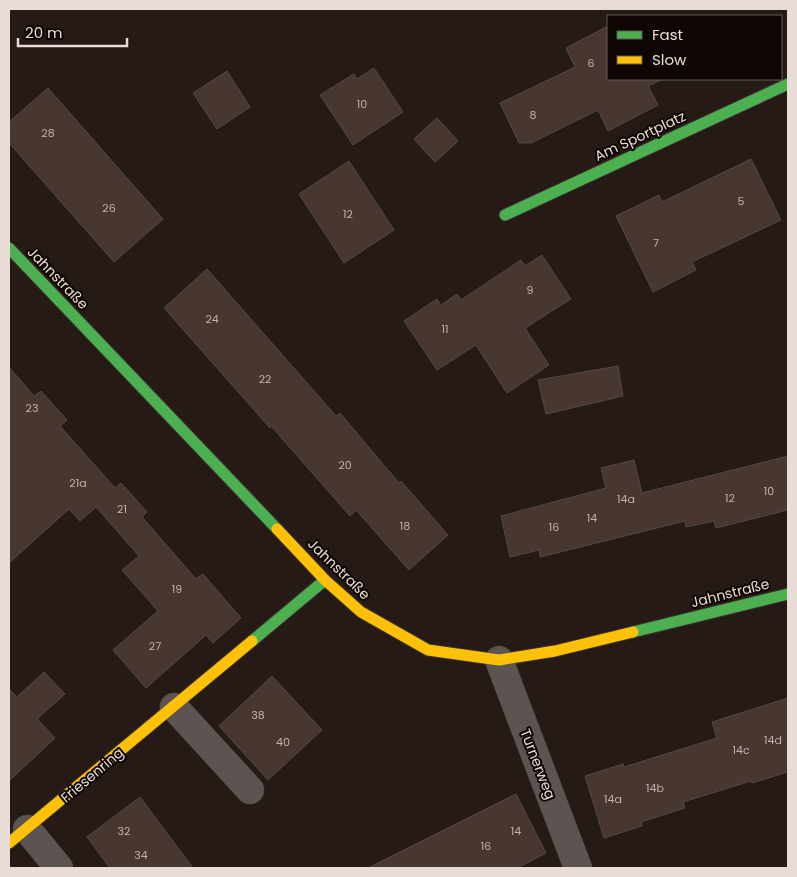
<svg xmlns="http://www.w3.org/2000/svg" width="797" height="877" viewBox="0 0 797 877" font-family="Poppins,sans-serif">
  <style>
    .building { fill: #473730; stroke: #534944 }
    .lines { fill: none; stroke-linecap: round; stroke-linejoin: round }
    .street-casing { stroke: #3e3531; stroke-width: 29 }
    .fast-casing { stroke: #3e3531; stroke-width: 13 }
    .slow-casing { stroke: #3e3531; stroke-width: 13 }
    .street { stroke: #5c5450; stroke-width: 28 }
    .fast { stroke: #4caf50; stroke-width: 11 }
    .slow { stroke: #ffc107; stroke-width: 11 }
    .labels { text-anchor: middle; stroke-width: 4; stroke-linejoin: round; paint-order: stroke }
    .number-label { font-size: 11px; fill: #c0b2ac }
    .street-label { font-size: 14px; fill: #e9dbd5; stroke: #0d0603 }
  </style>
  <rect width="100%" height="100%" fill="#251a15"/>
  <g class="building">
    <path d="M608,26V79H663L648,86L658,105L608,131L598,110L531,143H519L500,103L575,67L566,48Z"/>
    <path d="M374,68L403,112L353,145L320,95L354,74L357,79Z"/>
    <path d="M227,71L250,107L217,129L193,93Z"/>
    <path d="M48,88L163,219L114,262L9,143V122Z"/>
    <path d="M437,118L458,141L435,162L414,139Z"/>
    <path d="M751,159L781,220L692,262L696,270L653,292L616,216L659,195L662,202Z"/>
    <path d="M349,161L394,230L344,263L299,194Z"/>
    <path d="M542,255L571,299L525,328L549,365L507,393L476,345L437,370L404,321L437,299L441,305L457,294L461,300L521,260L525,266Z"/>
    <path d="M207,269L336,416L340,413L399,483L401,481L448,535L409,570L356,510L350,516L271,426L270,428L164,308Z"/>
    <path d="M618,366L623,396L546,414L538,380Z"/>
    <path d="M9,367L34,396L41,391L67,420L60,426L115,488L121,483L147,512L142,517L196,579L203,574L241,618L213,643L206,635L146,688L113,650L158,611L122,570L139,556L96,507L80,521L69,509L9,563Z"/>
    <path d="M788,456V510L716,528L714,521L686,527L685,521L540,557L539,550L510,557L501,516L606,488L601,468L634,460L642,493Z"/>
    <path d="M44,672L65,694L37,719L55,738L9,781V689L17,697Z"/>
    <path d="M272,676L322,730L268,780L219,726Z"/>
    <path d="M788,698V772L752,783L751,781L683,802L685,808L641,822L642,826L604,838L585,776L623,764L624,767L717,738L712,722Z"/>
    <path d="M516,794L546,853L517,868H368Z"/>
    <path d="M140,797L193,868H110L87,837Z"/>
  </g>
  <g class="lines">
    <g class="street-casing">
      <g id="street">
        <path d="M499,660L578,868"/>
        <path d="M174,707L250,790"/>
        <path d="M27,829L59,868"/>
      </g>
    </g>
    <g class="fast-casing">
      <g id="fast">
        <path d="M505,215L788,84"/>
        <path d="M9,248L277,529"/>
        <path d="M633,632L788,594"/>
        <path d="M252,641L325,580"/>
      </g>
    </g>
    <g class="slow-casing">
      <g id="slow">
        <path d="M277,529L325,580L361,612L428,650L499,660L555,651L633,632"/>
        <path d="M9,843L252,641"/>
      </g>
    </g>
    <use href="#street" class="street"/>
    <use href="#fast" class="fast"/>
    <use href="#slow" class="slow"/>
  </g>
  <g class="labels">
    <g class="number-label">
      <text x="591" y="67">6</text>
      <text x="362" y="108">10</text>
      <text x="533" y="119">8</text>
      <text x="48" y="137">28</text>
      <text x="741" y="205">5</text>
      <text x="109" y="212">26</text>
      <text x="348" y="218">12</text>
      <text x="656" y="247">7</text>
      <text x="530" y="294">9</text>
      <text x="212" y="323">24</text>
      <text x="445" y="333">11</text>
      <text x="265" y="383">22</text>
      <text x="32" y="412">23</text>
      <text x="345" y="469">20</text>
      <text x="78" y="487">21a</text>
      <text x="769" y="495">10</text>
      <text x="730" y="502">12</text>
      <text x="626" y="503">14a</text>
      <text x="122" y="513">21</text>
      <text x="592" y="522">14</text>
      <text x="405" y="530">18</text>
      <text x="554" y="531">16</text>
      <text x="177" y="593">19</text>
      <text x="155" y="650">27</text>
      <text x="258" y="719">38</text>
      <text x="773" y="744">14d</text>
      <text x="283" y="746">40</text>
      <text x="741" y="754">14c</text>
      <text x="655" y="792">14b</text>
      <text x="613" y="803">14a</text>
      <text x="124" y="835">32</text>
      <text x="516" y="835">14</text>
      <text x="486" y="850">16</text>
      <text x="141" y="859">34</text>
    </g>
    <g class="street-label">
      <text transform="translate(640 136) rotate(-25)" y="5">Am Sportplatz</text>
      <text transform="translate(58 278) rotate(46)" y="5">Jahnstraße</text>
      <text transform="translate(339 569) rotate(44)" y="5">Jahnstraße</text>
      <text transform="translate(730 593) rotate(-14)" y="5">Jahnstraße</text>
      <text transform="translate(538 764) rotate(69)" y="5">Turnerweg</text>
      <text transform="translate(92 775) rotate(-40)" y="5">Friesenring</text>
    </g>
  </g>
  <rect width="797" height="877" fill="none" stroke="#e9dbd5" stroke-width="20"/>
  <rect x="607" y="15" width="175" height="65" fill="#0d0603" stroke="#655b57"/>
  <rect x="617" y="31" width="25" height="8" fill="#4caf50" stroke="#655b57"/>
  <text x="652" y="40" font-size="15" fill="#e9dbd5">Fast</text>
  <rect x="617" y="56" width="25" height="8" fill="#ffc107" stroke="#655b57"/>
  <text x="652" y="65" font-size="15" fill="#e9dbd5">Slow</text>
  <path d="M18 38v8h109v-8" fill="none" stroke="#e9dbd5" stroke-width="2.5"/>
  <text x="25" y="38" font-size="15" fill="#e9dbd5" stroke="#0d0603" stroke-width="4" paint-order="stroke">20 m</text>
</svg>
